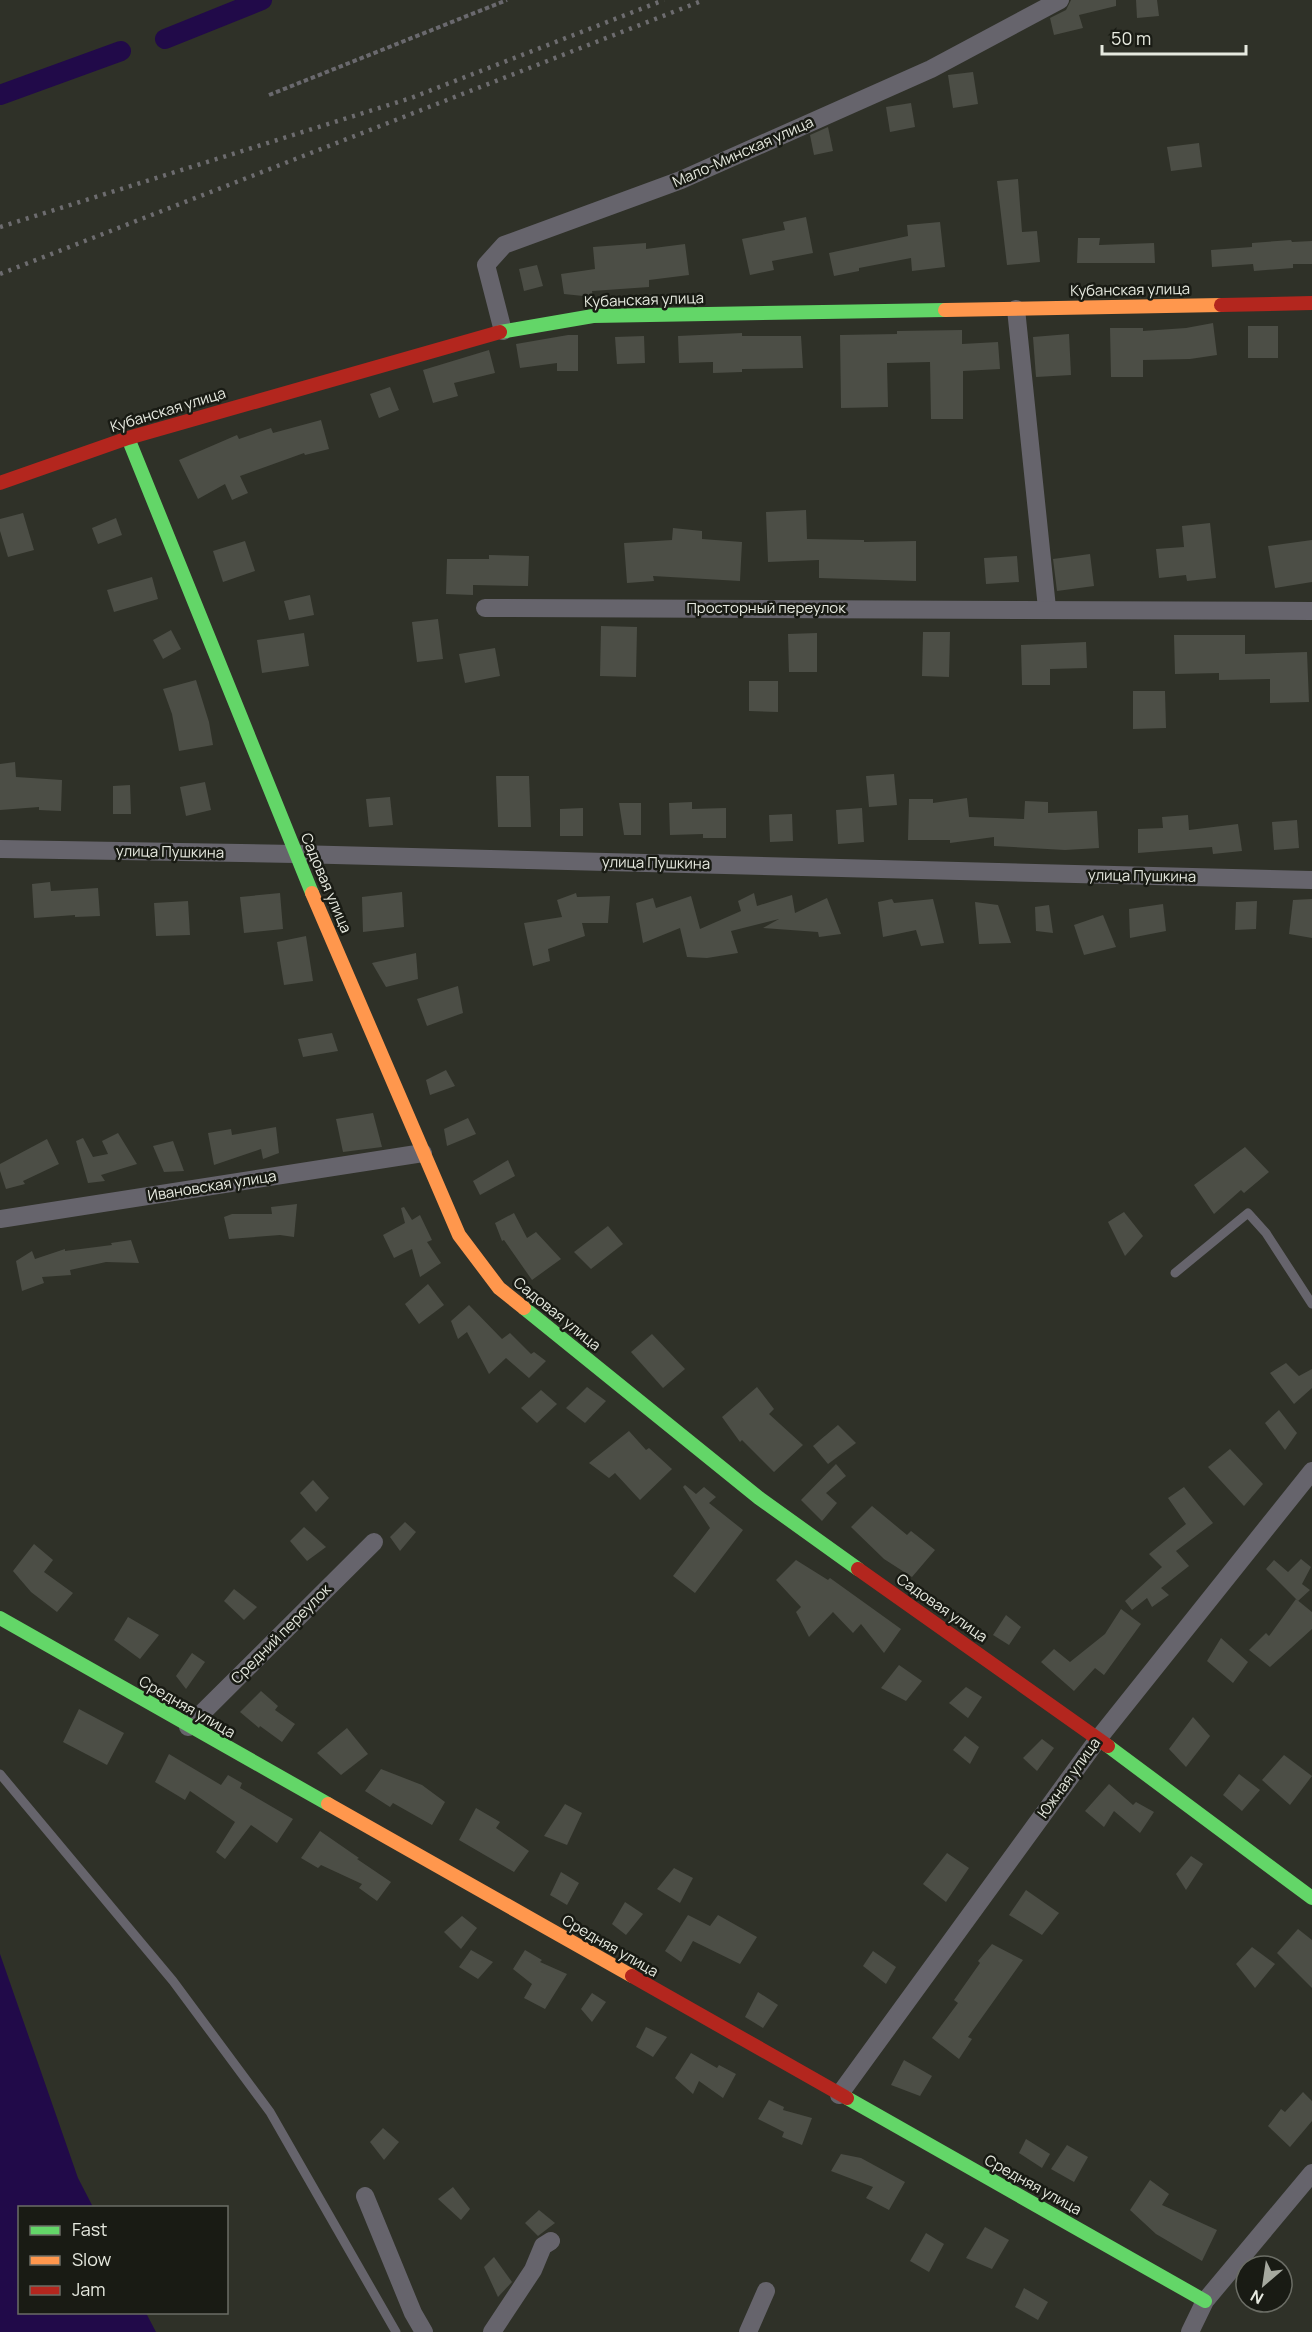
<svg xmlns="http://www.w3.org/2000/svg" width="1312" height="2332" viewBox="0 0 1312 2332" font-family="Manrope,sans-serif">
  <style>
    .water { fill: #210a49 }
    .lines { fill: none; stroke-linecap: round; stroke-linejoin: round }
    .canal { stroke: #210a49; stroke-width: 20 }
    .building { fill: #4c4e46 }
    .path { stroke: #6a696e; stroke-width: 4; stroke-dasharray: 4.5 3; stroke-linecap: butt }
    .lane { stroke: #66646c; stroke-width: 9 }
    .street { stroke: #66646c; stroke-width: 18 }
    .fast { stroke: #63d668; stroke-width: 14 }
    .slow { stroke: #ff974d; stroke-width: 14 }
    .jam { stroke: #b3261e; stroke-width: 14 }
    .rail { stroke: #6d6c6f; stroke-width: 4.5; stroke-dasharray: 3 6; stroke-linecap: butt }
    .labels { text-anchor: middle; stroke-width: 5; stroke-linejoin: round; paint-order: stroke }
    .street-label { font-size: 15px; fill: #e6e9df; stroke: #191b14 }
  </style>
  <rect width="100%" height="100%" fill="#2f3128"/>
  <path class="water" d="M0,1954L78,2178L93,2207L20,2208V2312L146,2313L156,2332H0Z"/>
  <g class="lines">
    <g class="canal">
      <path d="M165,39L262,0"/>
      <path d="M0,95L121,51"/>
    </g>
  </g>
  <g class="building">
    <path d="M1071,0H1116V6L1079,15L1083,28L1054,35L1050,18L1066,10Z"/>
    <path d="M1136,0H1157L1159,16L1137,18Z"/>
    <path d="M973,72L978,104L953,108L948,75Z"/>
    <path d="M911,103L915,127L890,132L886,107Z"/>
    <path d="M828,127L833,151L814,155L810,135Z"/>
    <path d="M1199,143L1202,167L1171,171L1167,147Z"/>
    <path d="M1018,179L1022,232L1037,231L1040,262L1007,265L997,181Z"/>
    <path d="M806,217L813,253L772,261L774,270L750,275L742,239L785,230L783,222Z"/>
    <path d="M940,222L945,267L912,271L911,258L859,268V271L834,276L829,253L908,236L907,225Z"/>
    <path d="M1078,238H1100L1099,245L1154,243L1155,263H1077Z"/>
    <path d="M1291,240L1292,242L1312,241V264H1293V268L1254,271L1253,264L1212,267L1211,250L1252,247V243Z"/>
    <path d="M646,243V249L685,244L689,275L649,280V287L592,291L593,297L564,294L561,274L595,269L593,247Z"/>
    <path d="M537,265L543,286L524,291L519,269Z"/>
    <path d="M1213,323L1217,355L1190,359L1143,360V377H1111L1110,328H1143V331L1186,328Z"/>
    <rect x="1248" y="326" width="30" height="32"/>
    <path d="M962,330V344L998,342L1000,369L963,371V419H931L930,362L887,363L888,407L841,408L840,335L897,334V331Z"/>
    <path d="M742,333V336H801L803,368L742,369V372L713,373V362L679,363L678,336Z"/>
    <path d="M1069,334L1071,375L1036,377L1033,337Z"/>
    <path d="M568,335H578V371H557V363L520,368L516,344Z"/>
    <path d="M644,336L645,363L617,364L615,337Z"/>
    <path d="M489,350L495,373L454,383L458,396L433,403L423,370Z"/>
    <path d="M390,387L399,410L379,418L370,394Z"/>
    <path d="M321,420L329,449L305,455L304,453L240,476L248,493L232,500L225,484L198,499L179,460L237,435L239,439L271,428L273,433Z"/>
    <path d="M806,510L807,539L864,540V542L916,541V581L819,578V560L768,562L766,512Z"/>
    <path d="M23,513L34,550L8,557L0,531V519Z"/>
    <path d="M116,518L122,535L98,544L92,528Z"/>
    <path d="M1210,523L1216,578L1187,581L1186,575L1159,578L1156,549L1184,547L1182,526Z"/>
    <path d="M673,528L702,531V539L742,542L740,581L653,576L654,581L627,583L624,543L672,540Z"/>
    <path d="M1312,540V582L1275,588L1268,546Z"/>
    <path d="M245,541L255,571L223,582L213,551Z"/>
    <path d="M1090,554L1094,586L1057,591L1053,559Z"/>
    <path d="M489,555L529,556L528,586L473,585V595L446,594L447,559H489Z"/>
    <path d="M1017,556L1019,582L986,584L984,558Z"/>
    <path d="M152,577L158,599L114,612L107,590Z"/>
    <path d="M310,595L314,615L289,620L284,601Z"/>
    <path d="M438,619L443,659L417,662L412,622Z"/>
    <path d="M601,626L637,627L636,677L600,676Z"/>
    <path d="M171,630L181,649L163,659L153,640Z"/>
    <path d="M923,632H950L949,677L922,676Z"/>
    <path d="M304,633L309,666L262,673L257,640Z"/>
    <path d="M817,633V672H789L788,634Z"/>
    <path d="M1174,635H1245V654L1307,652L1309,702L1270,703V679L1219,680V673L1175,674Z"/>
    <path d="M1086,642L1087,668L1050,669V685H1022L1021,645Z"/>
    <path d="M495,648L500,676L465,683L459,654Z"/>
    <path d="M196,680L209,722L213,745L179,751L172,714L163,689Z"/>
    <path d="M749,681H778V712L749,711Z"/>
    <path d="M1133,691H1165L1166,728L1133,729Z"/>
    <path d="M15,762L16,777L62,780L61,811L39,810V807L0,810V764Z"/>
    <path d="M894,774L897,805L869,807L866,776Z"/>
    <path d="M496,776H529L531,827H498Z"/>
    <path d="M205,782L211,810L186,816L180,787Z"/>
    <path d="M130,785L131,814H113V786Z"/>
    <path d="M390,797L393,825L369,827L366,799Z"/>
    <path d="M967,798L969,817L1024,819L1025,801L1048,802V813L1097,811L1099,848L1065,850L994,846V837L950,843V840H908L909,799H933V803Z"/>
    <path d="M692,802V809L726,808V838H703V834L670,835L669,803Z"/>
    <path d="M619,803H641V835H624Z"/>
    <path d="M583,808V836H560V809Z"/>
    <path d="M862,808L864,842L838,844L836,810Z"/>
    <path d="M792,814L793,841L770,842L769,815Z"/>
    <path d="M1188,815L1189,830L1238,824L1242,851L1213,854L1212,847L1138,853V829L1163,828L1162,817Z"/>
    <path d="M1297,820L1299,848L1274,850L1272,822Z"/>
    <path d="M50,882L51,891L98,888L100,916L75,917V915L34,918L32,884Z"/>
    <path d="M402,892L404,927L363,932L362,897Z"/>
    <path d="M280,893L283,929L244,933L240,897Z"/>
    <path d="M576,893L577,897L610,896L608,923H582L585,936L548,949L550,961L533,966L524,923L562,917L557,900Z"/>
    <path d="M754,893L757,906L792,895L795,913L827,898L841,934L819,937L818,932L763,928L779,919L731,931L738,953L707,958L687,957L680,928L643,943L636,903L653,898L656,908L691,896L700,929L741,911L738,901Z"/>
    <path d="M892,899L894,903L933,899L944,943L921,946L916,930L883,937L878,902Z"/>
    <path d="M1312,899V938L1289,934L1293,900Z"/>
    <path d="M188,901L190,935L156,936L154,903Z"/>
    <path d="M1257,901L1256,929L1235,930L1236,902Z"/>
    <path d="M975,902L998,905L1011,943L979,944Z"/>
    <path d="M1163,904L1166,931L1130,938L1129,909Z"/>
    <path d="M1049,905L1053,933L1036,931L1035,907Z"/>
    <path d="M1103,915L1116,947L1084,955L1074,925Z"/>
    <path d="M306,936L313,981L284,985L277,942Z"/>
    <path d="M416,953L418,979L386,987L372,963Z"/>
    <path d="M458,986L463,1013L427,1026L417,999Z"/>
    <path d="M332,1033L338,1051L303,1057L298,1039Z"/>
    <path d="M446,1070L455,1086L430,1095L426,1080Z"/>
    <path d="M373,1113L382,1147L343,1152L336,1119Z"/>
    <path d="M468,1118L476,1134L447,1146L444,1129Z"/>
    <path d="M276,1127L279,1153L263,1159L261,1149L214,1165L208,1133L231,1129L232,1135Z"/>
    <path d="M118,1133L137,1164L101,1175L105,1181L88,1183L76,1141L83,1138L93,1157L108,1154L102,1141Z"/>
    <path d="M47,1139L59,1164L23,1181L25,1184L6,1189L0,1171V1164Z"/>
    <path d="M173,1141L184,1171L164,1172L153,1146Z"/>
    <path d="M1245,1147L1269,1172L1244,1193L1241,1190L1214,1214L1194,1185Z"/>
    <path d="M508,1160L515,1176L480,1195L473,1181Z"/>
    <path d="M297,1204L294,1237L280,1235L229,1239L224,1217L232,1214H272L271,1207Z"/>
    <path d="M404,1207L412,1220L420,1215L432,1240L427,1242L441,1263L420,1277L412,1249L394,1258L383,1235L405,1223L401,1208Z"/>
    <path d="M1124,1212L1143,1236L1125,1256L1108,1222Z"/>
    <path d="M514,1213L527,1238L536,1232L561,1259L532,1280L504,1240L502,1241L495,1223Z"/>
    <path d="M608,1226L623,1244L591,1269L574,1252Z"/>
    <path d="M131,1240L139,1263L106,1262L70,1270L71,1275L42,1277L44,1283L22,1291L16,1261L32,1251L35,1259L65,1249V1251L112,1245L111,1243Z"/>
    <path d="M428,1284L444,1305L419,1324L405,1304Z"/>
    <path d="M469,1305L502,1339L510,1333L531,1354L534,1352L546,1361L529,1378L506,1358L489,1374L467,1332L458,1339L451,1321Z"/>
    <path d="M652,1334L685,1369L663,1388L631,1352Z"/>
    <path d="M1286,1363L1299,1376L1312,1369V1388L1294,1404L1270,1373Z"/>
    <path d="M587,1387L606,1401L585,1423L566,1408Z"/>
    <path d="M757,1387L774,1409L769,1414L803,1445L774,1472L742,1440L740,1442L722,1417Z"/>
    <path d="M541,1390L557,1404L537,1423L521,1408Z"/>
    <path d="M1279,1410L1297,1433L1285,1450L1265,1423Z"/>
    <path d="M838,1425L856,1443L828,1464L813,1446Z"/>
    <path d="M629,1431L646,1450L649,1448L672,1469L640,1500L615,1473L609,1478L589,1463Z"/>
    <path d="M1230,1449L1263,1484L1244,1506L1208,1467Z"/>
    <path d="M836,1464L846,1476L826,1493L837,1503L822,1521L801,1500Z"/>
    <path d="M313,1480L329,1498L316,1512L300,1493Z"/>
    <path d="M685,1485L696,1494L704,1487L716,1497L709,1503L743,1530L695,1593L673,1576L710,1528L683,1487Z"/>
    <path d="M1184,1487L1213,1523L1176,1551L1189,1566L1161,1588L1169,1595L1152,1607L1147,1598L1132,1610L1125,1601L1162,1567L1149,1554L1186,1524L1168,1498Z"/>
    <path d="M872,1506L907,1535L911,1531L935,1550L912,1577L884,1559L851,1527Z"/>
    <path d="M405,1522L416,1532L400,1551L390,1537Z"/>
    <path d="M304,1527L326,1547L307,1561L290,1541Z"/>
    <path d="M34,1544L53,1560L44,1572L73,1593L57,1612L31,1592L13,1571Z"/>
    <path d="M1301,1559L1311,1567L1302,1584L1310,1590L1298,1601L1266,1569L1274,1560L1288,1572Z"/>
    <path d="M796,1560L828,1580L830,1578L901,1629L884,1653L861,1624L853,1633L833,1612L809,1637L796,1612L801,1607L776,1580Z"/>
    <path d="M234,1589L257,1607L244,1620L224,1601Z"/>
    <path d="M1296,1599L1312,1612V1629L1270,1667L1249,1650L1266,1633L1269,1636Z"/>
    <path d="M1121,1609L1141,1624L1104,1675L1095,1668L1074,1691L1041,1662L1054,1649L1070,1662L1105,1634Z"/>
    <path d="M1006,1615L1021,1627L1009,1645L993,1635Z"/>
    <path d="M128,1617L159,1635L140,1659L114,1640Z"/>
    <path d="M1221,1638L1248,1662L1233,1683L1207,1661Z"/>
    <path d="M192,1653L205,1662L186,1689L176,1676Z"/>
    <path d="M899,1665L922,1681L906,1701L881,1688Z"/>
    <path d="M966,1687L982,1697L968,1718L949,1703Z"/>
    <path d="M261,1691L278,1706L275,1710L295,1724L282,1742L260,1726L259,1728L240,1712Z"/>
    <path d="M79,1709L124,1733L107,1765L63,1742Z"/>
    <path d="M1193,1717L1210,1736L1186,1767L1169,1749Z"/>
    <path d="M347,1728L368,1754L341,1775L317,1753Z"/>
    <path d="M965,1736L979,1747L970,1764L953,1750Z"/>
    <path d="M1042,1739L1054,1748L1037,1771L1023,1758Z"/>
    <path d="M169,1754L221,1785L228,1775L242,1783L240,1788L293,1819L277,1843L251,1825L225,1859L216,1852L235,1822L190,1791L185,1800L155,1782Z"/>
    <path d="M1284,1755L1312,1776L1290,1805L1262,1780Z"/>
    <path d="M381,1769L422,1785L445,1802L432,1825L393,1803L390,1807L365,1791Z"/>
    <path d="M1239,1774L1260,1790L1242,1811L1223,1795Z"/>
    <path d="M1109,1784L1133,1805L1136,1802L1154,1812L1140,1833L1114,1811L1104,1827L1085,1811Z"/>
    <path d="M565,1804L582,1813L567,1845L544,1836Z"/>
    <path d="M476,1808L500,1822L496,1828L529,1851L514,1872L459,1840Z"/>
    <path d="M320,1831L359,1858L357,1859L391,1882L377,1901L359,1888L362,1884L321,1865L318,1868L301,1858Z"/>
    <path d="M947,1853L969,1868L946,1902L923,1884Z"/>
    <path d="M1191,1856L1203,1864L1186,1890L1176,1874Z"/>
    <path d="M674,1868L693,1878L680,1903L657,1889Z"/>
    <path d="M561,1872L579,1883L567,1905L550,1895Z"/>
    <path d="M1026,1890L1059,1913L1042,1935L1009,1915Z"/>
    <path d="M625,1902L643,1914L626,1935L612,1924Z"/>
    <path d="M688,1915L710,1926L718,1915L757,1937L740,1964L693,1941L681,1962L665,1951Z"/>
    <path d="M462,1916L477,1928L461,1949L444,1932Z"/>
    <path d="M1298,1929L1312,1940V1988L1277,1953Z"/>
    <path d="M992,1944L1023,1960L968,2037L972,2039L959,2059L932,2038L958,2003L954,2000L980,1963L978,1961Z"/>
    <path d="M1252,1947L1275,1964L1255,1988L1236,1964Z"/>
    <path d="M471,1950L493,1962L478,1979L459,1967Z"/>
    <path d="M525,1950L542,1960L540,1962L567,1974L545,2009L524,1998L532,1984L513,1969Z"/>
    <path d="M873,1951L896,1967L886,1984L863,1966Z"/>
    <path d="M758,1992L778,2005L763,2028L745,2017Z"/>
    <path d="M592,1993L606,2002L592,2022L581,2009Z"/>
    <path d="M646,2027L667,2037L653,2057L636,2047Z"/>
    <path d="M691,2053L717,2068L719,2065L736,2074L723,2098L699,2081L693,2094L675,2078Z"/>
    <path d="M904,2060L932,2076L920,2096L891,2085Z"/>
    <path d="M1303,2092L1312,2101V2121L1290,2147L1268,2126L1281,2109L1285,2112Z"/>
    <path d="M769,2100L784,2107L783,2110L812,2118L802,2145L782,2137L784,2132L758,2119Z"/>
    <path d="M383,2128L399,2142L384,2160L370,2142Z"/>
    <path d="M1026,2139L1050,2154L1042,2168L1019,2153Z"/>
    <path d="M1067,2145L1088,2157L1074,2182L1051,2169Z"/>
    <path d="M841,2154L861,2158L905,2182L889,2210L866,2198L873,2187L831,2171Z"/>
    <path d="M1150,2180L1169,2194L1162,2205L1217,2230L1202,2261L1156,2234L1130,2210Z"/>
    <path d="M453,2187L470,2209L461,2220L438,2199Z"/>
    <path d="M539,2210L555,2223L538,2236L525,2223Z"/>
    <path d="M985,2227L1009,2240L992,2269L966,2258Z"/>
    <path d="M926,2233L944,2244L929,2272L910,2261Z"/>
    <path d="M494,2257L512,2282L498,2297L484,2267Z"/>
    <path d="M1024,2288L1048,2302L1038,2320L1015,2307Z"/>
  </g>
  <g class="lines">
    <path class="path" d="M269,95L507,0"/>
    <g class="lane">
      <path d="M1175,1273L1248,1213L1266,1233L1312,1304"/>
      <path d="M0,1774L173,1981L270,2112L396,2332"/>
    </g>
    <g class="street">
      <path d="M1016,309L1047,608"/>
      <path d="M503,331L486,265L504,245L681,180L931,69L1060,0"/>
      <path d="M485,608L1312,611"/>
      <path d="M0,849L295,854L1312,880"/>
      <path d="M0,1219L423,1153"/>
      <path d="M188,1727L374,1542"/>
      <path d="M839,2095L1098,1739L1312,1471"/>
      <path d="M365,2196L413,2313L424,2332"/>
      <path d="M492,2332L533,2270L543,2246L551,2241"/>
      <path d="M748,2332L766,2291"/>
      <path d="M1190,2332L1205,2301L1312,2173"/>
    </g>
    <g class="fast">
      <path d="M500,332L593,316L945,310"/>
      <path d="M128,438L312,893"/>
      <path d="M524,1308L759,1498L858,1569"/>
      <path d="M0,1618L328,1804"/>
      <path d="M1108,1746L1312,1898"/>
      <path d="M847,2098L1205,2301"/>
    </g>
    <g class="slow">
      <path d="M945,310L1221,305"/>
      <path d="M312,893L459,1235L499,1288L524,1308"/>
      <path d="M328,1804L632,1976"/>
    </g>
    <g class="jam">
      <path d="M1221,305L1312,303"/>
      <path d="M0,483L128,438L500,332"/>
      <path d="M858,1569L1108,1746"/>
      <path d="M632,1976L847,2098"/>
    </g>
    <g class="rail">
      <path d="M0,227L411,98L664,0"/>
      <path d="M0,274L704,0"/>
    </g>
  </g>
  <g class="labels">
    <g class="street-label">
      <text transform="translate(743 152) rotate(-24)" y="5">Мало-Минская улица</text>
      <text transform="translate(1130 290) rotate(-1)" y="5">Кубанская улица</text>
      <text transform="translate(644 300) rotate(-2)" y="5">Кубанская улица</text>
      <text transform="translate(168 410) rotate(-17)" y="5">Кубанская улица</text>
      <text x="766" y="613">Просторный переулок</text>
      <text transform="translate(170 852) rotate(1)" y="5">улица Пушкина</text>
      <text transform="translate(656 863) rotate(1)" y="5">улица Пушкина</text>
      <text transform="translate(1142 876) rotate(1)" y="5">улица Пушкина</text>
      <text transform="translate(326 883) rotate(67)" y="5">Садовая улица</text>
      <text transform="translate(212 1186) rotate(-9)" y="5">Ивановская улица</text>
      <text transform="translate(557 1314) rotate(39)" y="5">Садовая улица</text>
      <text transform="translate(942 1608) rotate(35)" y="5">Садовая улица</text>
      <text transform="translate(281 1634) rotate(-45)" y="5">Средний переулок</text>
      <text transform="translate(187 1707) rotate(30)" y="5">Средняя улица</text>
      <text transform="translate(1069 1778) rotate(-54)" y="5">Южная улица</text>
      <text transform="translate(610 1946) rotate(30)" y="5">Средняя улица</text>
      <text transform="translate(1033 2185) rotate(29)" y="5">Средняя улица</text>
    </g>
  </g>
  <rect x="18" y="2206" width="210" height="108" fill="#191b14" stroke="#6b6d65" stroke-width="1.5"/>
  <rect x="30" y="2226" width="30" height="9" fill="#63d668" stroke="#6b6d65" stroke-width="1.5"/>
  <text x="72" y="2236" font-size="18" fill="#e6e9df">Fast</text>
  <rect x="30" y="2256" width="30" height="9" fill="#ff974d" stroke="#6b6d65" stroke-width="1.5"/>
  <text x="72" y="2266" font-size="18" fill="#e6e9df">Slow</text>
  <rect x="30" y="2286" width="30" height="9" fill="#b3261e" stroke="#6b6d65" stroke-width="1.5"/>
  <text x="72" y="2296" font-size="18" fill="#e6e9df">Jam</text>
  <g transform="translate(1264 2284) rotate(209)"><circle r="28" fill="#191b14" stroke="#6b6d65" stroke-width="1.5"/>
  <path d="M0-4.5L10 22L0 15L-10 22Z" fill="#a6a99f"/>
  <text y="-9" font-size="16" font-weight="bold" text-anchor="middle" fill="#e6e9df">N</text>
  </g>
  <path d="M1102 45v9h144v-9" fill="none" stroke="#e6e9df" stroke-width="3"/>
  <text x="1111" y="45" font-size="18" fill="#e6e9df" stroke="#191b14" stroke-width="4.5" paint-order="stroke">50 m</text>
</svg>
